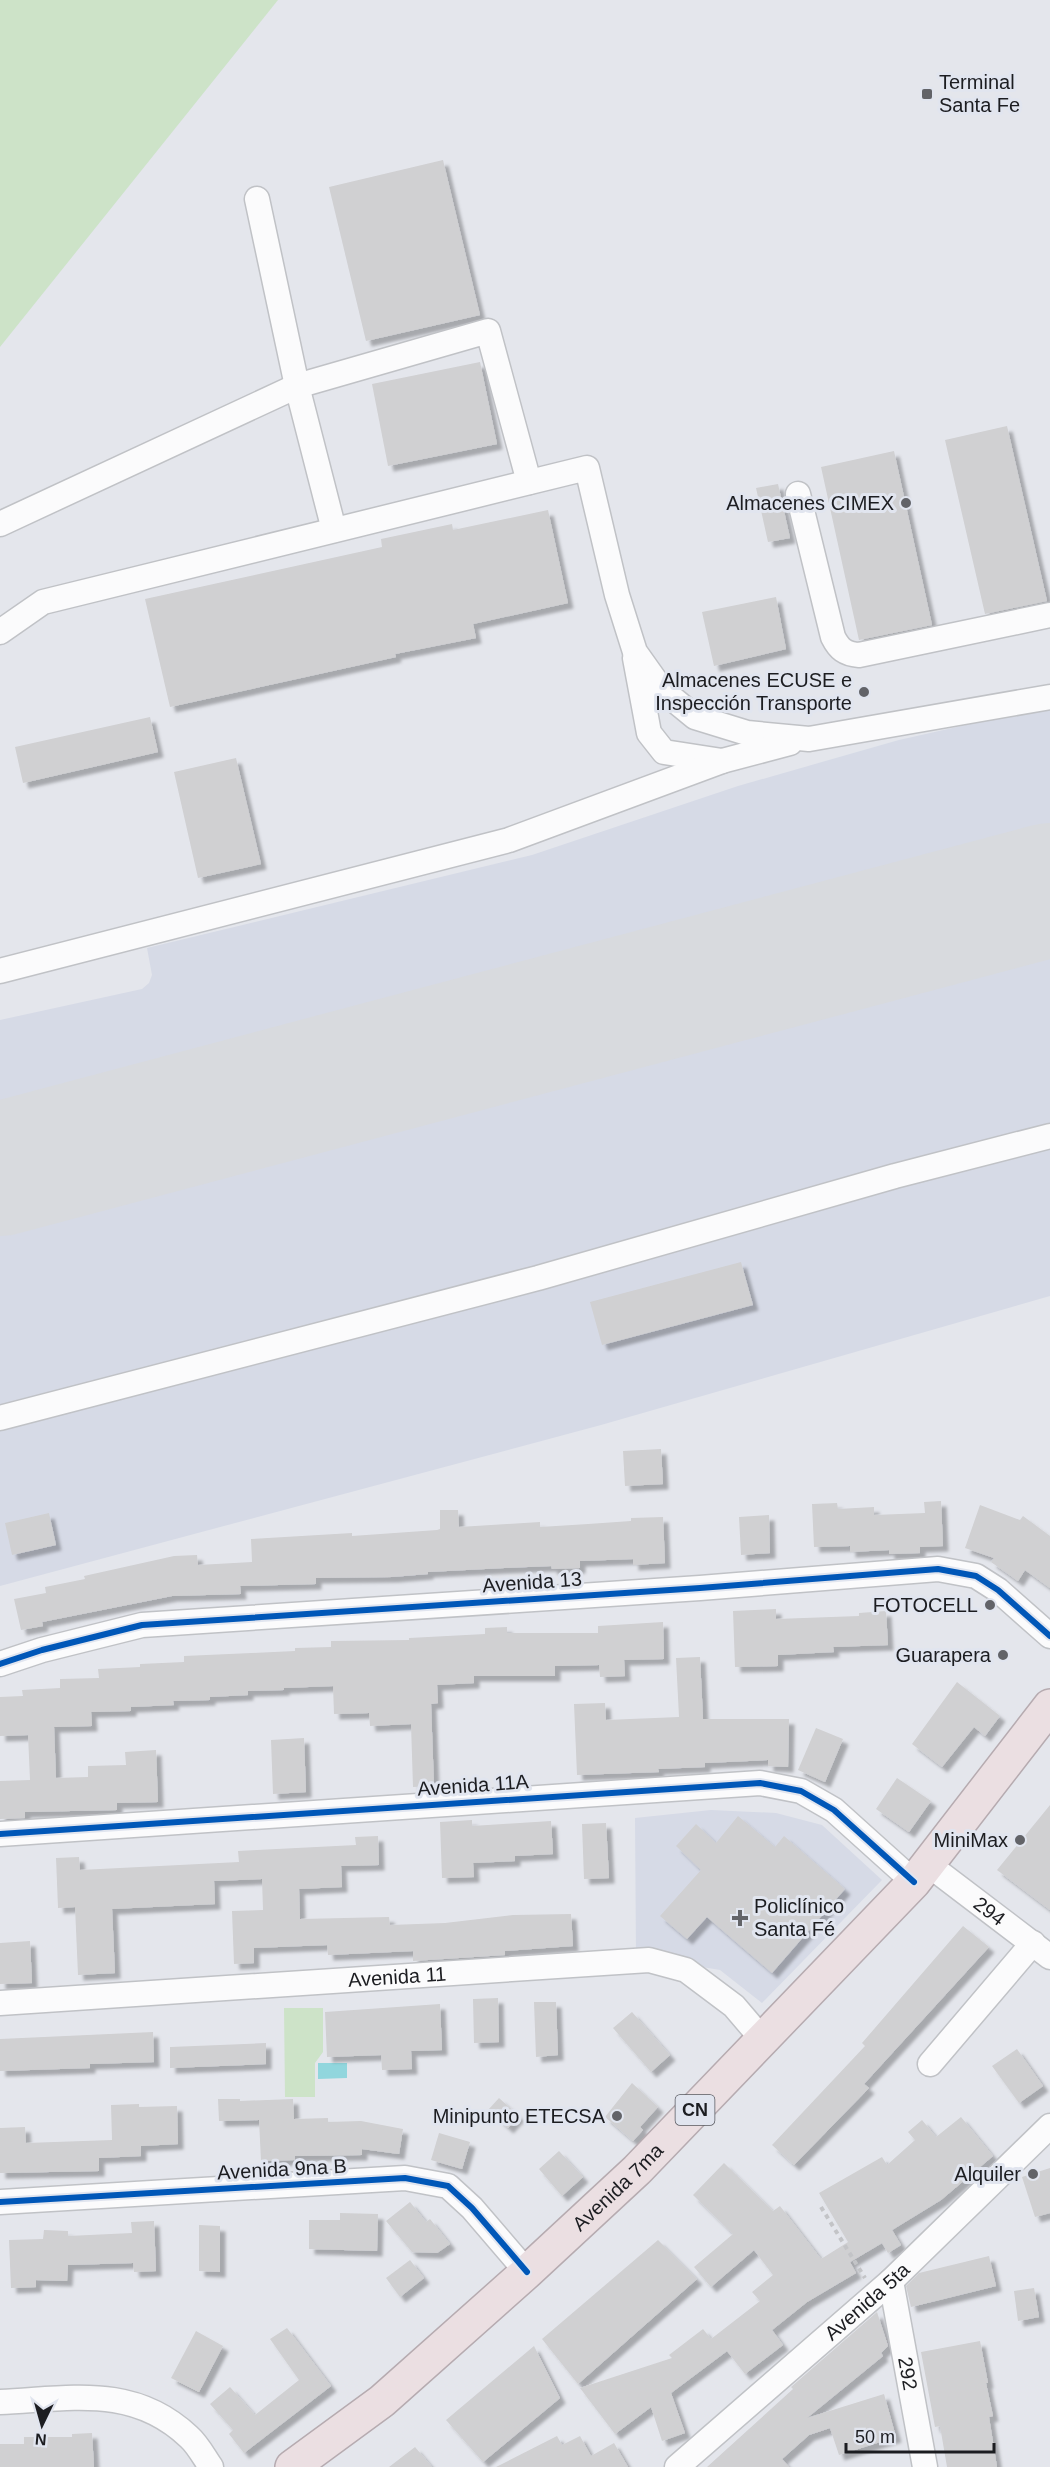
<svg xmlns="http://www.w3.org/2000/svg" width="1050" height="2467" viewBox="0 0 1050 2467" font-family="Helvetica,sans-serif">
  <style>
    .built { fill: #d6dae6 }
    .green { fill: #cde3c8 }
    .water { fill: #91d6dd }
    .lines { fill: none; stroke-linecap: round; stroke-linejoin: round }
    .runway { stroke: #d8dade; stroke-width: 134 }
    .building { fill: #d0d0d2; filter: url(#shadow) }
    .minor-casing { stroke: #c0c2c6; stroke-width: 27 }
    .highway-casing { stroke: #b6abb0; stroke-width: 36 }
    .path { stroke: #c3c4c7; stroke-width: 4; stroke-dasharray: 4.5 4.5; stroke-linecap: butt }
    .minor { stroke: #fbfbfc; stroke-width: 24 }
    .highway { stroke: #ebdfe2; stroke-width: 33 }
    .cycleway-casing { stroke: #e1e5ef; stroke-width: 10 }
    .cycleway { stroke: #0057b8; stroke-width: 6 }
    .poi-dot { fill: #626368; stroke: #e1e5ef; stroke-width: 2 }
    .labels { text-anchor: middle; stroke-width: 6; stroke-linejoin: round; paint-order: stroke }
    .shield { fill: #e1e5ef; stroke: #57595f; stroke-width: 1.5 }
    .shield-label { font-size: 18px; font-weight: bold; fill: #1c1d21 }
    .poi-label { font-size: 20px; fill: #1c1d21; stroke: #e1e5ef; text-anchor: end }
    .street-label { font-size: 20px; fill: #1c1d21; stroke: #e1e5ef }
  </style>
  <defs>
    <filter id="shadow"><feDropShadow dx="5.5" dy="5.5" stdDeviation="1.5" flood-color="#0004"/></filter>
  </defs>
  <rect width="100%" height="100%" fill="#e4e6ec"/>
  <g class="built">
    <path d="M1050,706V1296L601,1425L0,1586V1020L142,989L149,983L152,975L147,948L532,855L738,786L899,740Z"/>
    <path d="M711,1810L776,1813L822,1825L882,1880L762,2003L720,1970L636,1956L635,1818Z"/>
  </g>
  <g class="green">
    <path d="M0,0H278L0,347Z"/>
    <path d="M284,2008H323V2052L315,2063V2097H285Z"/>
  </g>
  <path class="water" d="M318,2063H347V2078L318,2079Z"/>
  <g class="lines">
    <path class="runway" d="M0,1169L1050,890"/>
  </g>
  <g class="building">
    <path d="M443,160L480,315L366,341L329,187Z"/>
    <path d="M480,362L497,444L388,466L372,384Z"/>
    <path d="M1007,426L1047,601L985,614L945,440Z"/>
    <path d="M894,451L932,625L859,640L821,467Z"/>
    <path d="M778,484L790,538L768,542L756,488Z"/>
    <path d="M548,510L568,603L473,624L476,638L395,654L396,657L170,707L145,599L382,547L381,539L452,524L453,530Z"/>
    <path d="M776,597L786,649L714,666L702,612Z"/>
    <path d="M150,717L158,752L23,783L15,747Z"/>
    <path d="M236,758L261,864L198,878L174,772Z"/>
    <path d="M741,1262L753,1305L602,1345L590,1302Z"/>
    <path d="M661,1449L663,1484L625,1486L623,1451Z"/>
    <path d="M941,1501L943,1546L920,1547V1553L889,1554V1550L850,1552V1546L814,1547L812,1504L837,1503L838,1509L874,1507V1515L925,1513L924,1502Z"/>
    <path d="M980,1505L1020,1520L1023,1516L1050,1536V1588L1025,1570L1018,1581L991,1562L994,1558L965,1548Z"/>
    <path d="M440,1510H458L459,1527L540,1522V1527L588,1524L631,1521V1518L663,1517L665,1563L633,1565V1559L580,1561V1568L552,1569L551,1566L504,1568L428,1572V1574L392,1577L316,1578V1584L240,1586L241,1594L172,1596L42,1622L43,1626L21,1630L14,1599L46,1593L45,1587L85,1579L84,1576L174,1556L197,1555L198,1565L252,1562L251,1539L352,1533V1536L437,1530L440,1529Z"/>
    <path d="M49,1513L56,1545L12,1555L5,1523Z"/>
    <path d="M769,1515L770,1553L741,1555L739,1517Z"/>
    <path d="M776,1609V1619L859,1616V1613L886,1611L888,1645L833,1647L834,1652L778,1655V1666L735,1667L733,1611Z"/>
    <path d="M663,1622L664,1659L624,1660L625,1676L600,1677L599,1665L555,1666V1676H474V1683L437,1685L438,1703L431,1704L434,1786L413,1787L411,1724L370,1726L369,1713L334,1714L333,1686L284,1688V1690L248,1691V1695L210,1697V1700L173,1701L174,1705L131,1707V1711L91,1712L92,1726L54,1727L56,1778L88,1777V1766L126,1765L125,1752L156,1750L158,1802L117,1803V1810L25,1812V1818L0,1819V1781L30,1780L28,1735L0,1736V1697L23,1696L22,1690L60,1688V1679L99,1678L98,1669L140,1667V1664L184,1662V1656L295,1651V1648L331,1647V1641L409,1640V1638L485,1634V1628L507,1627V1633H598V1626Z"/>
    <path d="M700,1657L703,1719H789L788,1767L768,1766V1760L705,1763V1767L658,1769L659,1772L577,1775L574,1704L605,1703L606,1720L679,1717L676,1658Z"/>
    <path d="M957,1682L1000,1716L985,1736L974,1727L942,1767L912,1744Z"/>
    <path d="M816,1728L843,1739L825,1782L798,1770Z"/>
    <path d="M304,1738L306,1792L273,1794L271,1740Z"/>
    <path d="M897,1778L931,1801L909,1832L876,1809Z"/>
    <path d="M1050,1805V1910L997,1870Z"/>
    <path d="M738,1816L775,1847L784,1836L845,1889L772,1973L707,1917L687,1939L660,1916L701,1870L676,1846L696,1824L716,1843Z"/>
    <path d="M472,1820V1826L551,1821L553,1854L515,1856V1861L473,1863L474,1877L442,1878L440,1822Z"/>
    <path d="M606,1823L609,1878L584,1879L582,1824Z"/>
    <path d="M378,1836L379,1865L341,1866L342,1887L299,1889L300,1919L389,1917L390,1925L445,1923L513,1915L571,1914L573,1946L505,1951V1955L413,1961V1951L328,1955L327,1945L254,1948V1963L234,1964L232,1911L263,1910L262,1879L214,1881L215,1904L112,1909L115,1973L78,1975L75,1907L58,1908L56,1858L79,1857L80,1870L239,1862L238,1851L356,1845L355,1837Z"/>
    <path d="M963,1926L989,1947L864,2084L869,2088L794,2165L772,2145L865,2046L862,2043Z"/>
    <path d="M30,1941L32,1983L0,1984V1943Z"/>
    <path d="M498,1998L499,2042L474,2043L473,1999Z"/>
    <path d="M534,2002H556L558,2055L536,2057Z"/>
    <path d="M440,2004L442,2050L411,2051L412,2069L382,2070L381,2055L327,2057L325,2012Z"/>
    <path d="M632,2012L670,2055L651,2072L613,2028Z"/>
    <path d="M153,2032L154,2062L90,2064V2068L0,2071V2039Z"/>
    <path d="M266,2043V2064L170,2068V2047Z"/>
    <path d="M1017,2049L1043,2086L1019,2103L992,2066Z"/>
    <path d="M632,2083L658,2107L640,2127L643,2130L633,2141L605,2117Z"/>
    <path d="M499,2098L519,2116L508,2128L488,2110Z"/>
    <path d="M218,2099H240V2101L293,2099L294,2119L328,2118V2122L361,2121L403,2129L399,2154L362,2149V2155L295,2156V2160L261,2161L259,2120L219,2121Z"/>
    <path d="M139,2104V2107L177,2106L178,2144L141,2146V2156L99,2158V2171L0,2173V2128L25,2127L26,2143L112,2140L111,2105Z"/>
    <path d="M961,2117L993,2156L941,2200L892,2230L901,2245L888,2253L882,2243L850,2262L856,2273L807,2302L772,2330L783,2345L745,2374L727,2351L671,2393L685,2433L662,2441L651,2407L615,2434L580,2388L672,2358L669,2355L703,2329L711,2339L760,2301L752,2292L773,2275L754,2250L711,2287L694,2267L733,2234L693,2195L724,2163L773,2211L780,2206L821,2259L848,2242L819,2193L882,2157L887,2165L915,2140L908,2132L922,2120L936,2137Z"/>
    <path d="M439,2133L470,2142L462,2169L431,2160Z"/>
    <path d="M559,2151L583,2177L562,2196L539,2169Z"/>
    <path d="M1050,2168V2213L1035,2217L1022,2177Z"/>
    <path d="M410,2202L426,2222L430,2219L450,2244L437,2253L412,2252L386,2221Z"/>
    <path d="M340,2213L378,2214L377,2251L309,2249V2220H340Z"/>
    <path d="M154,2221L156,2271L134,2272L133,2263L68,2265L67,2281L36,2280V2287L11,2288L9,2240L43,2239L44,2230L68,2231V2236L132,2233L131,2222Z"/>
    <path d="M199,2225L220,2226V2272L199,2271Z"/>
    <path d="M658,2240L697,2279L578,2384L542,2339Z"/>
    <path d="M989,2256L996,2286L911,2307L906,2286L919,2273Z"/>
    <path d="M410,2260L424,2278L400,2297L386,2278Z"/>
    <path d="M1034,2288L1039,2317L1018,2321L1014,2291Z"/>
    <path d="M877,2312L888,2346L881,2353L883,2356L807,2418L884,2394L896,2437L839,2455L830,2428L809,2435L782,2459L789,2467H707L793,2389L791,2387Z"/>
    <path d="M287,2328L331,2386L244,2453L229,2434L233,2430L210,2404L230,2387L255,2415L299,2380L270,2339Z"/>
    <path d="M196,2331L223,2346L199,2392L171,2378Z"/>
    <path d="M980,2341L988,2383H986L993,2416L989,2417L997,2467H947L940,2426L935,2427L921,2352Z"/>
    <path d="M534,2346L560,2398L483,2462L446,2420Z"/>
    <path d="M92,2433L94,2467H0V2444H24V2437H72V2434Z"/>
    <path d="M557,2436L562,2445L580,2436L591,2456L614,2443L628,2467H496Z"/>
    <path d="M415,2447L432,2467H389Z"/>
  </g>
  <g class="lines">
    <g class="minor-casing">
      <g id="minor">
        <path d="M257,199L297,386L334,530"/>
        <path d="M798,494L833,637C839,649 845,654 859,655L1050,615"/>
        <path d="M0,524L297,386L488,331L529,482"/>
        <path d="M0,632L43,602L587,468L617,595L635,652L662,690L695,717L747,733L809,739L1050,697"/>
        <path d="M635,658L649,733L664,752L722,761L790,743"/>
        <path d="M0,971L509,840L722,761"/>
        <path d="M0,1418L538,1278L895,1176L1050,1136"/>
        <path d="M0,1664L42,1650L142,1625L700,1588L938,1569L976,1576L998,1590L1050,1636"/>
        <path d="M0,1834L760,1783L801,1791L834,1810L914,1882"/>
        <path id="s1" d="M929,1865L1050,1957"/>
        <path id="s2" d="M0,2003L649,1960L686,1970L734,2006L763,2040"/>
        <path d="M930,2064L1033,1943"/>
        <path d="M0,2202L405,2178L448,2186L472,2208L527,2272"/>
        <path id="s3" d="M891,2281L925,2467"/>
        <path d="M0,2402C70,2399 133,2384 189,2437C198,2445 204,2457 211,2467"/>
        <path id="s4" d="M677,2467L891,2281L1050,2126"/>
      </g>
    </g>
    <g class="highway-casing">
      <g id="highway">
        <path id="s5" d="M292,2467L382,2401L527,2272L637,2170L914,1882L1050,1706"/>
      </g>
    </g>
    <path class="path" d="M821,2207L865,2278"/>
    <use href="#minor" class="minor"/>
    <use href="#highway" class="highway"/>
    <g class="cycleway-casing">
      <g id="cycleway">
        <path d="M0,1664L42,1650L142,1625L700,1588L938,1569L976,1576L998,1590L1050,1636"/>
        <path d="M0,1834L760,1783L801,1791L834,1810L914,1882"/>
        <path d="M0,2202L405,2178L448,2186L472,2208L527,2272"/>
      </g>
    </g>
    <use href="#cycleway" class="cycleway"/>
  </g>
  <g class="poi-dot">
    <rect x="921" y="88" width="12" height="12" rx="3"/>
    <circle cx="906" cy="503" r="6"/>
    <circle cx="864" cy="692" r="6"/>
    <circle cx="990" cy="1605" r="6"/>
    <circle cx="1003" cy="1655" r="6"/>
    <circle cx="1020" cy="1840" r="6"/>
    <path d="M737 1909h6v6h6v6h-6v6h-6v-6h-6v-6h6z"/>
    <circle cx="617" cy="2116" r="6"/>
    <circle cx="1033" cy="2174" r="6"/>
  </g>
  <g class="labels">
    <rect class="shield" x="675.5" y="2095" width="39" height="30" rx="4.5"/>
    <g class="shield-label">
      <text x="695" y="2116">CN</text>
    </g>
    <g class="poi-label">
      <text x="939" y="89" text-anchor="start">Terminal<tspan x="939" dy="23">Santa Fe</tspan></text>
      <text x="894" y="510">Almacenes CIMEX</text>
      <text x="852" y="687">Almacenes ECUSE e<tspan x="852" dy="23">Inspección Transporte</tspan></text>
      <text x="978" y="1612">FOTOCELL</text>
      <text x="991" y="1662">Guarapera</text>
      <text x="1008" y="1847">MiniMax</text>
      <text x="754" y="1913" text-anchor="start">Policlínico<tspan x="754" dy="23">Santa Fé</tspan></text>
      <text x="605" y="2123">Minipunto ETECSA</text>
      <text x="1021" y="2181">Alquiler</text>
    </g>
    <g class="street-label">
      <text transform="translate(532 1582) rotate(-4)" y="7">Avenida 13</text>
      <text transform="translate(473 1785) rotate(-4)" y="7">Avenida 11A</text>
      <text dy="7" stroke="none"><textPath href="#s1" startOffset="76">294</textPath></text>
      <text dy="7" stroke="none"><textPath href="#s2" startOffset="398">Avenida 11</textPath></text>
      <text transform="translate(282 2169) rotate(-3)" y="7">Avenida 9na B</text>
      <text dy="7" stroke="none"><textPath href="#s5" startOffset="430">Avenida 7ma</textPath></text>
      <text dy="7" stroke="none"><textPath href="#s4" startOffset="252">Avenida 5ta</textPath></text>
      <text dy="7" stroke="none"><textPath href="#s3" startOffset="94">292</textPath></text>
    </g>
  </g>
  <g transform="translate(42 2425) rotate(185)" stroke="#e1e5ef" stroke-width="4.5" paint-order="stroke">
  <path d="M0-4.5L10 22L0 15L-10 22Z" fill="#1c1d21"/>
  <text y="-9" font-size="16" font-weight="bold" text-anchor="middle" fill="#1c1d21">N</text>
  </g>
  <path d="M846 2443v9h148v-9" fill="none" stroke="#1c1d21" stroke-width="3"/>
  <text x="855" y="2443" font-size="18" fill="#1c1d21" stroke="#e1e5ef" stroke-width="4.5" paint-order="stroke">50 m</text>
</svg>
